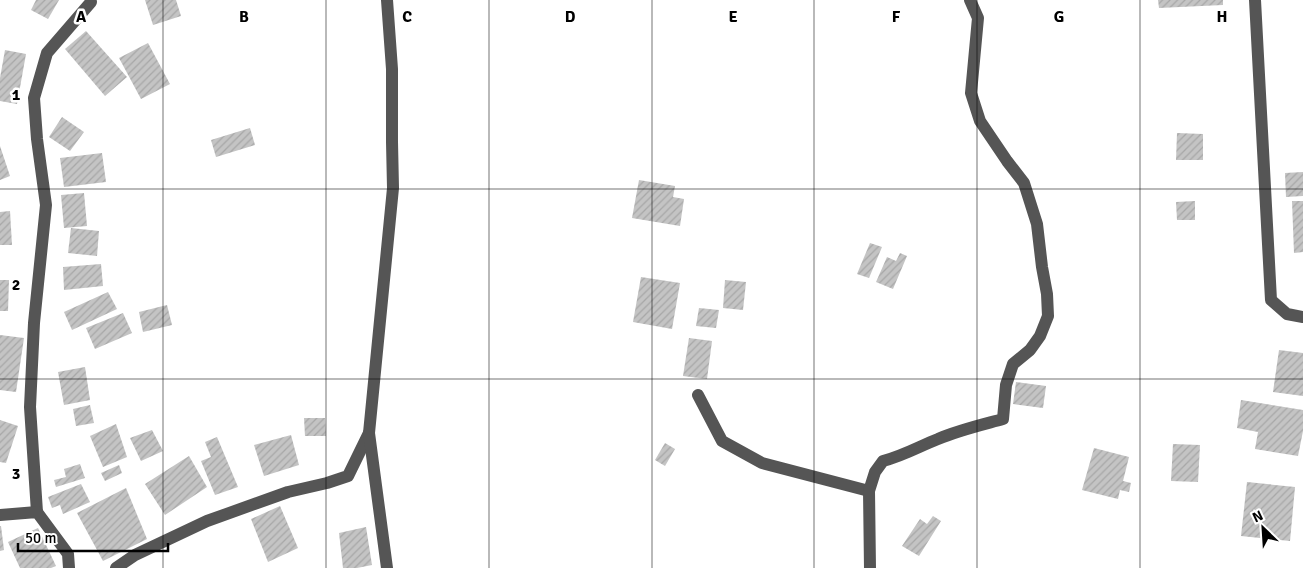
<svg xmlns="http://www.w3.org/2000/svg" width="1303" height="568" viewBox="0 0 1303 568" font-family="Signika,sans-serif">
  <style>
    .building { fill: url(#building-hatch) }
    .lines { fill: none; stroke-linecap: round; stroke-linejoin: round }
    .minor { stroke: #555; stroke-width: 12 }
    .grid { fill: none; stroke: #000; stroke-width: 1; stroke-opacity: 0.55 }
    .grid-label { font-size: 16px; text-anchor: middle; font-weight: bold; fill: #000; stroke: #fff; stroke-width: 5; stroke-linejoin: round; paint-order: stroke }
  </style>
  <defs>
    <pattern id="building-hatch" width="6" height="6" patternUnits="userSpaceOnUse" patternTransform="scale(1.25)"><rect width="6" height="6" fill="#c4c4c4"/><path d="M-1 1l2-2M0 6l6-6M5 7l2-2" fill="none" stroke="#a7a7a7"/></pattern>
  </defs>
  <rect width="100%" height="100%" fill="#fff"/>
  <g class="building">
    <path d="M36,0H59L48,19L31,10Z"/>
    <path d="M145,0H176L181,16L153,25Z"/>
    <path d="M1158,0H1223V5L1159,8Z"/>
    <path d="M86,31L127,77L105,96L65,49Z"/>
    <path d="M148,43L170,84L141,99L119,58Z"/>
    <path d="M5,50L26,54L17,104L0,101V78Z"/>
    <path d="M62,117L84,132L70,151L49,137Z"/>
    <path d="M250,128L255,145L216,157L211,140Z"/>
    <path d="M1177,133L1203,134V160H1176Z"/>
    <path d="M0,146L10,176L0,180Z"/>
    <path d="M102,153L106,182L64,187L60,158Z"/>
    <path d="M1303,172V196L1286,197L1285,173Z"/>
    <path d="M639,180L675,186L673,197L684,199L680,226L632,218Z"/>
    <path d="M84,193L87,226L64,228L61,195Z"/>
    <path d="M1195,201V220H1177L1176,202Z"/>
    <path d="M1292,201H1303V252L1294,253Z"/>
    <path d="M10,211L12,245H0V212Z"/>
    <path d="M71,228L99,231L97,256L68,253Z"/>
    <path d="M870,243L882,247L869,278L857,274Z"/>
    <path d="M900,253L907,256L893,289L876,282L887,257L896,261Z"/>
    <path d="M101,264L103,286L64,290L63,267Z"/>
    <path d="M641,277L680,283L672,329L633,322Z"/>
    <path d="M0,280H9L8,311H0Z"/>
    <path d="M725,280L746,282L743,310L723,308Z"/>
    <path d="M108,292L117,309L72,330L64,312Z"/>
    <path d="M167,305L172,325L143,332L139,312Z"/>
    <path d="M699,308L719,310L716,328L696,326Z"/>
    <path d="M123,313L132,333L95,349L86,328Z"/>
    <path d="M0,335L24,338L16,392L0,390Z"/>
    <path d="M689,338L712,341L707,379L683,376Z"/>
    <path d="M1279,350L1303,353V396L1273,392Z"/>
    <path d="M85,367L90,400L64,405L58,372Z"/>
    <path d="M1016,382L1046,386L1043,408L1013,404Z"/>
    <path d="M1241,400L1303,410V431L1298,456L1255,449L1258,432L1237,428Z"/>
    <path d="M90,405L94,423L76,426L73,409Z"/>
    <path d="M304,418H325L326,436H305Z"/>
    <path d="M0,420L18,426L6,463L0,462Z"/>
    <path d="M116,424L127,457L103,467L90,436Z"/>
    <path d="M152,430L163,451L141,461L130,438Z"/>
    <path d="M291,435L299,465L264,476L254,445Z"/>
    <path d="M217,437L238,487L215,495L201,461L211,457L205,442Z"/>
    <path d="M665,443L675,449L665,466L655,460Z"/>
    <path d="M1173,444L1200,445L1198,482L1171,481Z"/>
    <path d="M1094,448L1129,457L1123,481L1131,483L1129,492L1120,490L1118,499L1082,490Z"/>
    <path d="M189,456L207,487L165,515L145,484Z"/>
    <path d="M80,464L85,478L56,487L54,480L66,477L64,469Z"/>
    <path d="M119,465L122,473L105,481L101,473Z"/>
    <path d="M1247,482L1295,487L1290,541L1241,536Z"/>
    <path d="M81,484L90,502L63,514L60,505L52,508L48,497Z"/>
    <path d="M126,488L147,539L103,561L77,513Z"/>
    <path d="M280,506L298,548L268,562L251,519Z"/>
    <path d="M933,516L941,521L919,556L902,546L920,519L927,524Z"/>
    <path d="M0,526H1L4,550L0,551Z"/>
    <path d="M366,527L372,565L357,568H343L339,533Z"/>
    <path d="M38,528L56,566L51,568H20L8,542Z"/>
  </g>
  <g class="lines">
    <g class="minor">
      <path d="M1255,0L1271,300L1287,314L1303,317"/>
      <path d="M698,395L722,441L762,463L869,491"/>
      <path d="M37,512L30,407L34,323L46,205L37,139L34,98L47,53L91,2"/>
      <path d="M0,515L37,512L68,554L69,568"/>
      <path d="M116,568L135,555L207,521L288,492L327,483L348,476L369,433"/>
      <path d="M387,568L369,433L393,188L392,142V69L387,0"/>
      <path d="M870,568L869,491L875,472L883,461C903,456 920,446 938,439C959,430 981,425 1003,419L1006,385L1013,364L1030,350L1040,336L1048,316L1047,294L1042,267L1037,224L1024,183L1007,161L980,121L971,93L978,18L970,0"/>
    </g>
  </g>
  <path class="grid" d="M163,0V568M326,0V568M489,0V568M652,0V568M814,0V568M977,0V568M1140,0V568M0,189H1303M0,379H1303"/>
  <g class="grid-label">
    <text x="81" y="22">A</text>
    <text x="244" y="22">B</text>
    <text x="407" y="22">C</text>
    <text x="570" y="22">D</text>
    <text x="733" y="22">E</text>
    <text x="896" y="22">F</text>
    <text x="1059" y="22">G</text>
    <text x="1222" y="22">H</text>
    <text x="16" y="100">1</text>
    <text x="16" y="290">2</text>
    <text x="16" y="479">3</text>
  </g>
  <g transform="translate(1263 528) rotate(335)" stroke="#ffffff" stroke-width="4" paint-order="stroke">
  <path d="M0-4L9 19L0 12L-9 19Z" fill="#000000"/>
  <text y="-8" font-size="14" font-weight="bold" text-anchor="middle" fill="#000000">N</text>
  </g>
  <path d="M18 543v8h150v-8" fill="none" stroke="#000000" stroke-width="2.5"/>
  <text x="25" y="543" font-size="15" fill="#000000" stroke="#ffffff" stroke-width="4" paint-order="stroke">50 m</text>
</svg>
